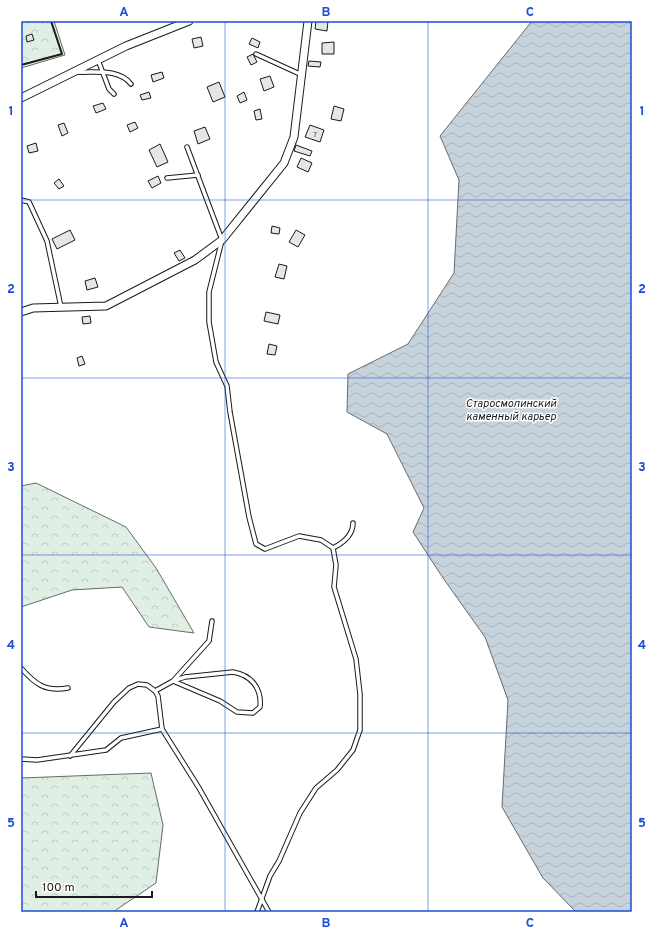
<svg xmlns="http://www.w3.org/2000/svg" width="653" height="933" viewBox="0 0 653 933" font-family="Overpass,sans-serif">
  <style>
    .forest { fill: url(#forest-crowns); stroke: #6a6a6a }
    .water { fill: url(#water-waves); stroke: #6a6a6a }
    .building { fill: #e6e6e6; stroke: #1a1a1a }
    .lines { fill: none; stroke-linecap: round; stroke-linejoin: round }
    .lane-casing { stroke: #1a1a1a; stroke-width: 5.5 }
    .street-casing { stroke: #1a1a1a; stroke-width: 9 }
    .lane { stroke: #fff; stroke-width: 3.5 }
    .street { stroke: #fff; stroke-width: 7 }
    .wall { stroke: #1a1a1a; stroke-width: 2 }
    .grid { fill: none; stroke: #1d4ed8; stroke-width: 1; stroke-opacity: 0.55 }
    .labels { text-anchor: middle; stroke-width: 3; stroke-linejoin: round; paint-order: stroke }
    .number-label { font-size: 8px; fill: #4d4d4d }
    .water-label { font-size: 11px; font-style: italic; fill: #1a1a1a; stroke: #fff }
    .neatline { fill: none; stroke: #1d4ed8; stroke-width: 1.5 }
    .grid-label { font-size: 13px; text-anchor: middle; font-weight: bold; fill: #1d4ed8 }
  </style>
  <defs>
    <pattern id="forest-crowns" width="20" height="18" patternUnits="userSpaceOnUse"><rect width="20" height="18" fill="#e0efe3"/><path d="M2 6a3 3 0 1 1 6 0M12 15a3 3 0 1 1 6 0" fill="none" stroke="#c0ccc2"/></pattern>
    <pattern id="water-waves" width="16" height="10" patternUnits="userSpaceOnUse"><rect width="16" height="10" fill="#c6d2dc"/><path d="M0 5q4-4 8 0t8 0" fill="none" stroke="#aab4bc"/></pattern>
  </defs>
  <rect width="100%" height="100%" fill="#fff"/>
  <g class="forest">
    <path d="M21,21H54L65,55L21,68Z"/>
    <path d="M36,483L126,527L156,568L194,633L149,627L122,587L72,590L21,607V486Z"/>
    <path d="M151,773L163,825L156,883L113,912H21V778Z"/>
  </g>
  <path class="water" d="M532,21H632V912H576L543,878L502,807L508,700L485,637L443,578L413,532L424,508L387,434L347,412L348,374L408,344L454,273L459,180L440,136Z"/>
  <g class="building">
    <path d="M316,21H328L327,31L315,29Z"/>
    <path d="M32,34L34,40L27,42L26,36Z"/>
    <path d="M201,37L203,46L194,48L192,39Z"/>
    <path d="M252,38L260,42L258,48L249,44Z"/>
    <path d="M334,42V54H322V43Z"/>
    <path d="M253,54L257,62L251,65L247,57Z"/>
    <path d="M309,61L321,62L320,67L308,66Z"/>
    <path d="M162,72L164,78L153,82L151,75Z"/>
    <path d="M270,76L274,87L264,91L260,79Z"/>
    <path d="M219,82L225,97L213,102L207,87Z"/>
    <path d="M149,92L151,98L142,100L140,95Z"/>
    <path d="M244,92L247,100L240,103L237,96Z"/>
    <path d="M103,103L106,109L96,113L93,106Z"/>
    <path d="M334,106L344,109L341,121L331,119Z"/>
    <path d="M260,109L262,119L256,120L254,111Z"/>
    <path d="M135,122L138,128L130,132L127,125Z"/>
    <path d="M64,123L68,133L62,136L58,125Z"/>
    <path d="M310,125L324,130L320,142L305,137Z"/>
    <path d="M205,127L210,139L198,144L194,131Z"/>
    <path d="M36,143L38,151L29,153L27,146Z"/>
    <path d="M160,144L168,162L157,167L149,150Z"/>
    <path d="M296,145L312,151L310,156L294,151Z"/>
    <path d="M301,158L312,163L308,172L297,167Z"/>
    <path d="M158,176L161,183L152,188L148,181Z"/>
    <path d="M59,179L64,186L59,189L54,183Z"/>
    <path d="M272,226L280,228L279,234L271,233Z"/>
    <path d="M70,230L75,240L57,249L52,239Z"/>
    <path d="M296,230L305,235L298,247L289,242Z"/>
    <path d="M180,250L185,258L179,261L174,253Z"/>
    <path d="M279,264L287,266L284,279L275,277Z"/>
    <path d="M95,278L98,287L87,290L85,281Z"/>
    <path d="M266,312L280,315L278,324L264,321Z"/>
    <path d="M90,316L91,323L83,324L82,317Z"/>
    <path d="M269,344L277,346L275,355L267,354Z"/>
    <path d="M82,356L85,364L79,366L77,358Z"/>
  </g>
  <g class="lines">
    <g class="lane-casing">
      <g id="lane">
        <path d="M256,54L302,75"/>
        <path d="M98,60L109,89L114,94"/>
        <path d="M76,72C95,73 118,68 131,84"/>
        <path d="M187,147L222,240L209,292V322L216,362L227,386L230,412L249,517L256,544L265,549L299,536L321,540L333,548L336,565L334,587L356,659L360,694V730L353,750L337,770L316,788L300,813L279,861L270,876L257,912"/>
        <path d="M167,178L198,175"/>
        <path d="M21,200L29,202L47,241L61,307"/>
        <path d="M333,548C343,543 353,535 353,523"/>
        <path d="M21,668C35,684 45,692 68,688"/>
        <path d="M233,672C251,675 262,688 260,707L253,713L237,712L220,701L173,681L185,677Z"/>
        <path d="M155,691L173,681L209,641L212,621"/>
        <path d="M70,756L114,702L129,688L138,684L147,685L155,691L158,696L162,729L199,788L269,912"/>
        <path d="M21,759L37,760L106,750L121,738L162,729"/>
      </g>
    </g>
    <g class="street-casing">
      <g id="street">
        <path d="M21,98L126,46L189,21"/>
        <path d="M21,312L33,308L106,306L195,260L222,240L284,163L294,137L308,21"/>
      </g>
    </g>
    <use href="#lane" class="lane"/>
    <use href="#street" class="street"/>
    <path class="wall" d="M21,65L62,54L51,21"/>
  </g>
  <path class="grid" d="M225,21V912M428,21V912M21,200H632M21,378H632M21,555H632M21,733H632"/>
  <g class="labels">
    <g class="number-label">
      <text x="315" y="137">7</text>
    </g>
    <g class="water-label">
      <text x="511" y="407">Старосмолинский<tspan x="511" dy="13">каменный карьер</tspan></text>
    </g>
  </g>
  <rect width="653" height="933" fill="none" stroke="#ffffff" stroke-width="44"/>
  <path d="M36 891v6h116v-6" fill="none" stroke="#1a1a1a" stroke-width="2"/>
  <text x="42" y="891" font-size="12" fill="#1a1a1a" stroke="#ffffff" stroke-width="3" paint-order="stroke">100 m</text>
  <rect x="22" y="22" width="609" height="889" class="neatline"/>
  <g class="grid-label">
    <text x="124" y="16">A</text>
    <text x="326" y="16">B</text>
    <text x="530" y="16">C</text>
    <text x="11" y="115">1</text>
    <text x="642" y="115">1</text>
    <text x="11" y="293">2</text>
    <text x="642" y="293">2</text>
    <text x="11" y="471">3</text>
    <text x="642" y="471">3</text>
    <text x="11" y="649">4</text>
    <text x="642" y="649">4</text>
    <text x="11" y="827">5</text>
    <text x="642" y="827">5</text>
    <text x="124" y="927">A</text>
    <text x="326" y="927">B</text>
    <text x="530" y="927">C</text>
  </g>
</svg>
